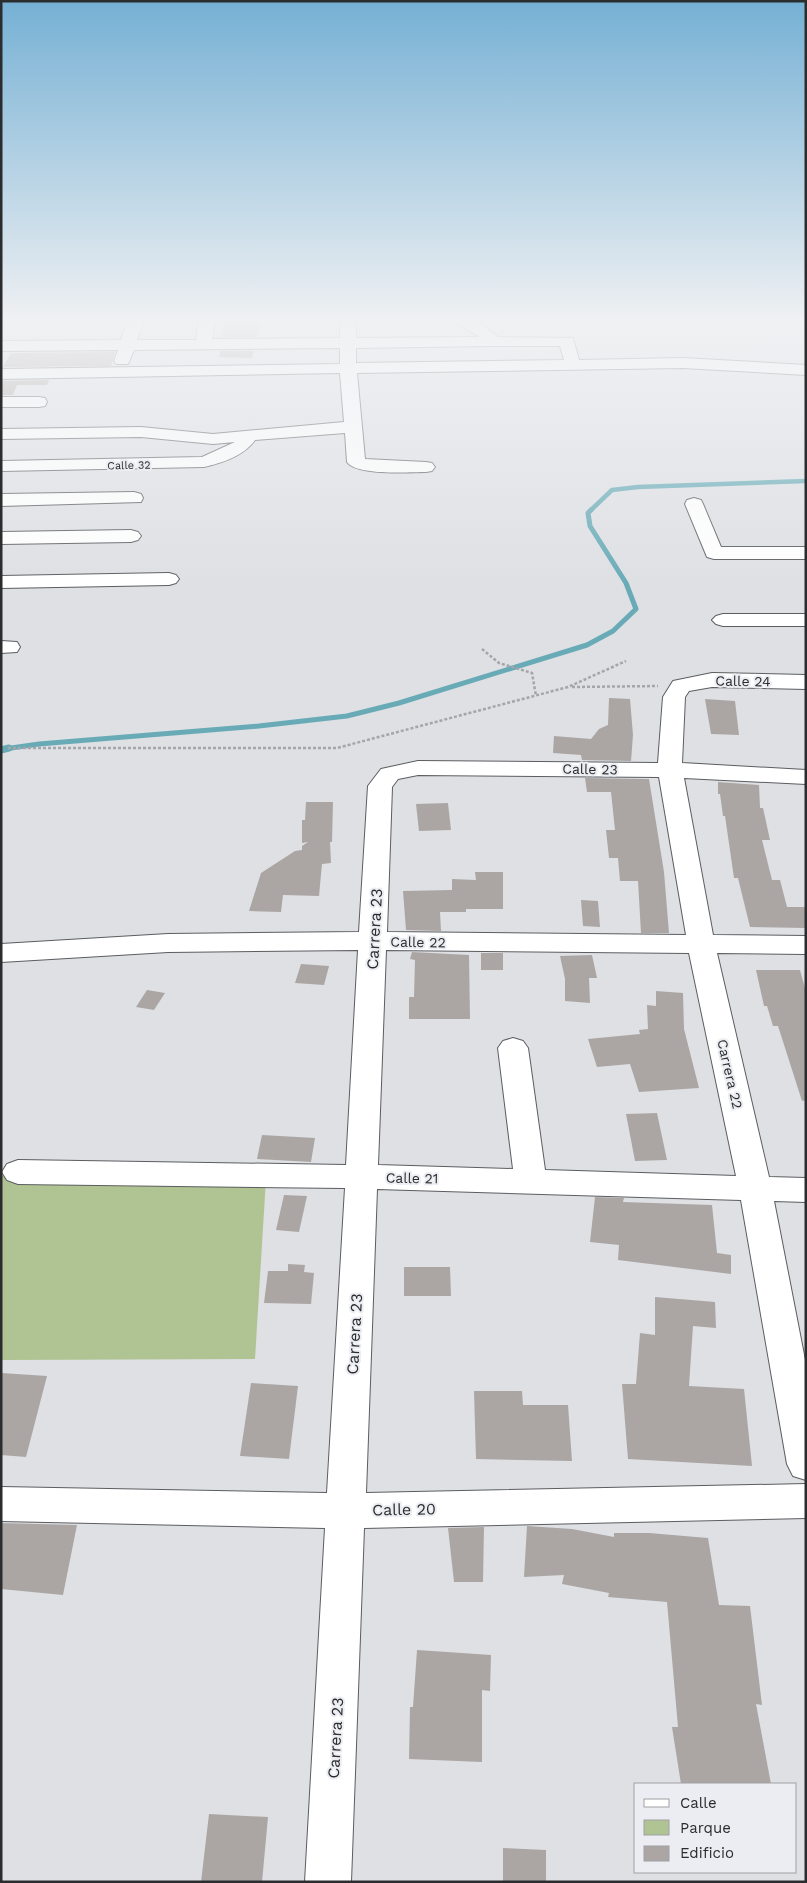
<svg xmlns="http://www.w3.org/2000/svg" width="807" height="1883" viewBox="0 0 807 1883" font-family="'Work Sans',sans-serif">
  <style>
    .green { fill: #b0c392 }
    .lines { fill: none; stroke-linecap: round; stroke-linejoin: round }
    .stream-far2 { stroke: #68abb7; stroke-width: 4.5 }
    .stream-far1 { stroke: #68abb7; stroke-width: 5 }
    .stream { stroke: #68abb7; stroke-width: 7 }
    .building { fill: #aba6a4 }
    .minor-casing { stroke: #5b5d60; stroke-width: 2 }
    .path { stroke: #a4a6a9; stroke-width: 2.5; stroke-dasharray: 3 2; stroke-linecap: butt }
    .minor { fill: #fff; fill-rule: evenodd }
    .labels { text-anchor: middle; stroke-width: 4; stroke-linejoin: round; paint-order: stroke }
    .far-street-label { font-size: 11px; fill: #2b2c2e; stroke: #ecedf2 }
    .street-label { font-size: 14px; fill: #2b2c2e; stroke: #ecedf2 }
    .near-street-label { font-size: 16px; fill: #2b2c2e; stroke: #ecedf2 }
  </style>
  <rect width="100%" height="100%" fill="#dee0e4"/>
  <path class="green" d="M1,1176L266,1179L255,1359L1,1360Z"/>
  <g class="lines">
    <path class="stream-far2" d="M590,511L612,490L638,487L806,481"/>
    <path class="stream-far1" d="M4,749L39,744L259,726L347,716L399,703L587,645L613,631L636,609L626,583L590,526L588,513L591,510"/>
    <path class="stream" d="M1,750L9,748"/>
  </g>
  <g class="building">
    <path d="M261,322L257,337H222L224,323Z"/>
    <path d="M220,351H254L252,358L219,357Z"/>
    <path d="M115,352L111,366L3,367L11,353Z"/>
    <path d="M49,380L47,385H17L13,395H1V381Z"/>
    <path d="M609,698L630,699L633,735L631,761L582,760L581,755L553,753L554,736L591,739L599,729L608,725Z"/>
    <path d="M705,699L735,701L739,735L711,734Z"/>
    <path d="M585,778L649,779L664,872L669,933H641L638,881H620L618,858H609L606,830H615L611,792H587Z"/>
    <path d="M718,782L759,785L760,808H763L770,840H762L772,880H780L787,907H806V928L750,927L738,878H734L725,816H723L720,794H718Z"/>
    <path d="M306,802H333L332,842H330L331,863L322,864L319,896L283,895L281,912L249,911L261,873L295,851L302,850V846L308,842L302,843V820H305Z"/>
    <path d="M448,803L451,830L419,831L416,804Z"/>
    <path d="M475,872H503V909H466V912H440L441,931L406,930L403,891L452,890V879L476,880Z"/>
    <path d="M581,900L598,901L600,927L583,926Z"/>
    <path d="M412,952L469,955L470,1019H409V997H414L415,960L410,959Z"/>
    <rect x="481" y="953" width="22" height="17"/>
    <path d="M592,955L597,978H589L590,1003L565,1001V979L560,956Z"/>
    <path d="M301,964L329,966L324,985L295,983Z"/>
    <path d="M756,970H800L806,992V1100L802,1101L778,1026H773L767,1006H764Z"/>
    <path d="M147,990L165,993L154,1010L136,1007Z"/>
    <path d="M656,991L683,993L684,1029L699,1088L639,1092L630,1064L597,1067L588,1039L640,1034L639,1030L648,1029L647,1005L656,1006Z"/>
    <path d="M657,1113L667,1160L635,1161L626,1114Z"/>
    <path d="M262,1135L315,1138L311,1162L257,1159Z"/>
    <path d="M284,1195L307,1196L299,1232L276,1230Z"/>
    <path d="M595,1197L624,1198L623,1202L712,1205L717,1253L731,1255V1274L618,1260L619,1245L590,1242Z"/>
    <path d="M288,1264L305,1265L304,1272L314,1273L311,1304L264,1303L268,1271H288Z"/>
    <path d="M404,1267H450L451,1296H404Z"/>
    <path d="M655,1297L715,1302L716,1328L693,1326L689,1386L744,1389L752,1466L628,1459L622,1384H636L640,1333L655,1335Z"/>
    <path d="M1,1373L47,1376L26,1457L1,1455Z"/>
    <path d="M251,1383L298,1386L289,1459L240,1456Z"/>
    <path d="M474,1391H522L523,1405H568L572,1461L476,1459Z"/>
    <path d="M1,1523L77,1525L63,1595L1,1589Z"/>
    <path d="M527,1526L572,1529L614,1537V1533H649L708,1538L719,1605L750,1606L762,1705L756,1704L771,1784H681L672,1727H678L667,1602L608,1597L609,1593L562,1584L564,1575L524,1577Z"/>
    <path d="M484,1527L483,1582H454L448,1528Z"/>
    <path d="M417,1650L491,1655L490,1691L482,1690V1762L409,1759L410,1707H413Z"/>
    <path d="M209,1814L268,1817L262,1882H201Z"/>
    <path d="M503,1848L546,1850V1882H503Z"/>
  </g>
  <g class="lines">
    <g class="minor-casing">
      <g id="minor">
        <path d="M128,320H144L137,340H196L199,320H215L212,339L340,338V320H356V338L479,337C472,331 456,325 453,320L477,321L498,337L573,338L579,360L683,358L806,365V375L683,368L357,373L365,459L426,462L432,463L435,467L432,471L426,472C409,472 357,476 347,462L345,433L255,440C244,456 222,463 204,467L1,471V461L202,457L235,442L213,444L141,437L1,439V429L141,427L213,434L344,422L340,373L1,379V369L340,364V348L134,350L128,364H116L114,361L118,350L1,351V341L121,340ZM494,346H560L564,360L356,363V348Z"/>
        <path d="M1,397H39L45,398L47,402L45,406L39,407H1Z"/>
        <path d="M134,492L141,494L143,498L141,502L1,506V494Z"/>
        <path d="M694,498L701,500L703,504L721,547H806V559H714L707,557L685,504L687,500Z"/>
        <path d="M131,530L138,532L141,536L138,540L131,542L1,544V532Z"/>
        <path d="M169,573L176,575L179,579L176,583L169,585L1,588V576Z"/>
        <path d="M723,614H806V626H723L716,624L712,620L716,616Z"/>
        <path d="M1,641L17,642L20,647L17,652L1,653Z"/>
        <path d="M712,673L806,675V689L712,687L689,691L685,697L682,763L806,770V784L684,778L713,935L806,936V954L717,953L769,1177L806,1178V1202L774,1201L806,1365V1480L793,1476L787,1464L741,1200L377,1189L366,1493L806,1484V1518L364,1528L351,1882H305L325,1528L1,1521V1487L327,1493L345,1188L18,1184L7,1180L2,1172L7,1164L18,1160L346,1165L358,950L168,952L1,962V944L168,934L359,932L368,786L381,769L418,761L658,763L663,697L673,681ZM418,775L659,777L686,935L387,932L392,787L398,779ZM386,950L689,953L736,1176L545,1170L528,1048L523,1041L513,1038L503,1041L498,1048L513,1169L378,1165Z"/>
      </g>
    </g>
    <g class="path">
      <path d="M482,649L499,663L532,673L536,696"/>
      <path d="M572,687L658,686"/>
      <path d="M8,748H337L568,687L626,661"/>
    </g>
    <use href="#minor" class="minor"/>
  </g>
  <linearGradient id="sky" x2="0" y2="1"><stop stop-color="#75b0d4"/><stop offset="0.55" stop-color="#f0f1f3"/><stop offset="1" stop-color="#f0f1f3" stop-opacity="0"/></linearGradient>
  <rect width="807" height="584" fill="url(#sky)"/>
  <g class="labels">
    <g class="far-street-label">
      <text transform="translate(129 465) rotate(-1)" y="4">Calle 32</text>
    </g>
    <g class="street-label">
      <text transform="translate(743 681) rotate(1)" y="5">Calle 24</text>
      <text transform="translate(590 769) rotate(1)" y="5">Calle 23</text>
      <text transform="translate(418 942) rotate(1)" y="5">Calle 22</text>
      <text transform="translate(730 1074) rotate(77)" y="5">Carrera 22</text>
      <text transform="translate(412 1178) rotate(1)" y="5">Calle 21</text>
    </g>
    <g class="near-street-label">
      <text transform="translate(374 929) rotate(-87)" y="6">Carrera 23</text>
      <text transform="translate(354 1334) rotate(-87)" y="6">Carrera 23</text>
      <text transform="translate(404 1509) rotate(-1)" y="6">Calle 20</text>
      <text transform="translate(335 1738) rotate(-87)" y="6">Carrera 23</text>
    </g>
  </g>
  <rect width="807" height="1883" fill="none" stroke="#2b2c2e" stroke-width="5"/>
  <rect x="634" y="1783" width="162" height="90" fill="#ecedf2" stroke="#9fa0a4"/>
  <rect x="644" y="1799" width="25" height="8" fill="#ffffff" stroke="#9fa0a4"/>
  <text x="680" y="1808" font-size="15" fill="#2b2c2e">Calle</text>
  <rect x="644" y="1820" width="25" height="15" fill="#b0c392" stroke="#9fa0a4"/>
  <text x="680" y="1833" font-size="15" fill="#2b2c2e">Parque</text>
  <rect x="644" y="1846" width="25" height="15" fill="#aba6a4" stroke="#9fa0a4"/>
  <text x="680" y="1858" font-size="15" fill="#2b2c2e">Edificio</text>
</svg>
